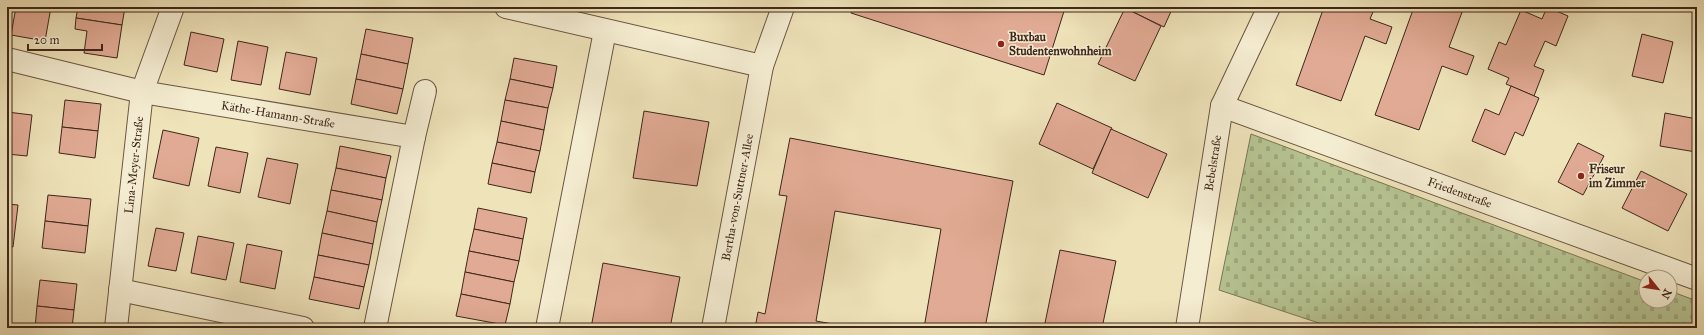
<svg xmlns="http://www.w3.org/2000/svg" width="1704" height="335" viewBox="0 0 1704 335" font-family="'IM FELL Great Primer',serif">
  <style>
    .cemetery { fill: url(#cemetery-stones); stroke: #7a7656 }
    .building { fill: #e1aa94; stroke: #3e271a }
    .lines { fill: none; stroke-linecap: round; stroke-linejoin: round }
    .minor-casing { stroke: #6a5642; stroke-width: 24 }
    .minor { stroke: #f5edd2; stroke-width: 22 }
    .poi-dot { fill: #8f2418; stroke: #f5edd2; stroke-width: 1.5 }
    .labels { text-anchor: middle; stroke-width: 3; stroke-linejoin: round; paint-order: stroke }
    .poi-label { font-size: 12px; font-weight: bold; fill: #3e271a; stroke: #f5edd2; text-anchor: start }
    .street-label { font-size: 12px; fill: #3e271a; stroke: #f5edd2 }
  </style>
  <defs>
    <pattern id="cemetery-stones" width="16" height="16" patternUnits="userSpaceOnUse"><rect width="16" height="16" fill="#b6c492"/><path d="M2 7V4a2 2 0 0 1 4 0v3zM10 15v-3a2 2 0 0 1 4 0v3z" fill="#9ea87d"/></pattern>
  </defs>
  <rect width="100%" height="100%" fill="#efe3ba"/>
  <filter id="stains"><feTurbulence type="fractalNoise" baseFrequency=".005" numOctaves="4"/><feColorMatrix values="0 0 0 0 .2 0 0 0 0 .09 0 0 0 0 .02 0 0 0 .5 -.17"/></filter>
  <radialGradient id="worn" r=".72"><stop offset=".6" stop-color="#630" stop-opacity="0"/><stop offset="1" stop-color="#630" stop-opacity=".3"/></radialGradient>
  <path class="cemetery" d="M1251,134L1646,282V301H1670V291L1697,301V328H1334L1219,290Z"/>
  <g class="building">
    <path d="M16,7H51L45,41L11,35Z"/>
    <path d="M78,7L92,8V7H125L122,25L76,18Z"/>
    <path d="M853,7H1060L1065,8L1044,75L851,13Z"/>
    <path d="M1131,7H1173L1164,27L1129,10Z"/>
    <path d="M1324,7H1375L1370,19L1392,27L1386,44L1365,36L1341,101L1296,85Z"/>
    <path d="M1414,7H1464L1449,47L1474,56L1467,75L1442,66L1419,130L1375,115Z"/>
    <path d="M1547,7L1568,16L1556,46L1545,41L1534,66L1544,70L1534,96L1506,84L1509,78L1488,69L1499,42L1506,45L1521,10L1542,19Z"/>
    <path d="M1125,8L1161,26L1135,81L1098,64Z"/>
    <path d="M76,18L122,25L117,58L84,53L87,31L75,29Z"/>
    <path d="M366,29L413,38L408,64L361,54Z"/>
    <path d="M191,32L224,39L217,72L184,65Z"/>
    <path d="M1642,34L1673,42L1663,83L1632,76Z"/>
    <path d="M238,41L268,47L261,85L231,80Z"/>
    <path d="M286,52L317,58L310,95L279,89Z"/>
    <path d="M361,54L408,64L403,89L356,79Z"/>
    <path d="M514,58L557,66L553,88L510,79Z"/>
    <path d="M356,79L403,89L397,114L351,104Z"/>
    <path d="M510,79L553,88L548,108L505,100Z"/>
    <path d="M1511,86L1539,98L1523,136L1515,132L1505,155L1472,141L1485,109L1499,115Z"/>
    <path d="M65,100L101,104L98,131L62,127Z"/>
    <path d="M505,100L548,108L544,130L501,121Z"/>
    <path d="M1057,103L1112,128L1093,169L1039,144Z"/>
    <path d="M644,111L709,122L697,186L633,178Z"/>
    <path d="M7,112L32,115L27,156L7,154Z"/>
    <path d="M1665,113L1697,119L1696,152L1660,146Z"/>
    <path d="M501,121L544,130L540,151L497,142Z"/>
    <path d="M62,127L98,131L95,158L59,153Z"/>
    <path d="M1111,129L1167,154L1148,198L1092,173Z"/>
    <path d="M163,130L199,138L189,186L153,178Z"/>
    <path d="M790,138L1013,181L985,328H924L941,229L835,211L816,321L855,328H755L758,312L765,314L787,196L779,195Z"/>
    <path d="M497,142L540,151L535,172L492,163Z"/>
    <path d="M1578,143L1604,156L1583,195L1558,182Z"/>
    <path d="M340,146L391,156L386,178L336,168Z"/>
    <path d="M216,147L248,153L240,193L208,186Z"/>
    <path d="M267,158L298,164L290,204L258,197Z"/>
    <path d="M492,163L535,172L531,193L488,184Z"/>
    <path d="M336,168L386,178L382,200L331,190Z"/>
    <path d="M1641,171L1687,194L1668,231L1622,208Z"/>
    <path d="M331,190L382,200L377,222L327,211Z"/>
    <path d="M48,195L91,199L88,226L45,221Z"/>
    <path d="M7,204L18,205L13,247L7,246Z"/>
    <path d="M478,208L527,218L523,239L474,229Z"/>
    <path d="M327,211L377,222L373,244L322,233Z"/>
    <path d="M45,221L88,226L85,253L42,248Z"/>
    <path d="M156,228L184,233L176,271L148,266Z"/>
    <path d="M474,229L523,239L519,261L469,251Z"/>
    <path d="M322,233L373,244L369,265L318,255Z"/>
    <path d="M198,236L234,243L226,280L191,273Z"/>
    <path d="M247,244L282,251L275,289L240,282Z"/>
    <path d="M1060,250L1116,261L1102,328H1044Z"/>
    <path d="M469,251L519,261L514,282L465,272Z"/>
    <path d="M318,255L369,265L364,287L314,277Z"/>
    <path d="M603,263L680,277L670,328H591Z"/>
    <path d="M465,272L514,282L510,304L461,294Z"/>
    <path d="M314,277L364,287L359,309L309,299Z"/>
    <path d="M40,280L77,284L74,310L37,306Z"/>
    <path d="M461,294L510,304L505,325L456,316Z"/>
    <path d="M37,306L74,310L72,328H35Z"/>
  </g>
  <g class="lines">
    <g class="minor-casing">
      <g id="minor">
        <path d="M506,7L762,66"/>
        <path id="s1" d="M7,59L142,92L414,137L375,328"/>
        <path id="s2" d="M1222,106L1697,279"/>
        <path d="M414,137L425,91"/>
        <path d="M120,290L303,328"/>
        <path id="s3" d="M116,328L142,92L173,7"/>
        <path d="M547,328L605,31"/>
        <path id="s4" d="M713,328L762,66L783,7"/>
        <path id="s5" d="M1187,328L1222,106L1269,7"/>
      </g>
    </g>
    <use href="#minor" class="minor"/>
  </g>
  <g class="poi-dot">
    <circle cx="1001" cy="44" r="4"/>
    <circle cx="1581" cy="176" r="4"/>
  </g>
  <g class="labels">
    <g class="poi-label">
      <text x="1009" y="41">Buxbau<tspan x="1009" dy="14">Studentenwohnheim</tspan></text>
      <text x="1589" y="173">Friseur<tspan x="1589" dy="14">im Zimmer</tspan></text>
    </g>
    <g class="street-label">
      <text dy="4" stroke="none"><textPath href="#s1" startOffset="277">Käthe-Hamann-Straße</textPath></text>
      <text dy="4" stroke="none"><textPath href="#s5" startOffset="167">Bebelstraße</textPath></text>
      <text dy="4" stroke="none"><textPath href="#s3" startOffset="164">Lina-Meyer-Straße</textPath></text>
      <text dy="4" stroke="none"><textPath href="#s2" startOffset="253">Friedenstraße</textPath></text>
      <text dy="4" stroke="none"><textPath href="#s4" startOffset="133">Bertha-von-Suttner-Allee</textPath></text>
    </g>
  </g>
  <rect width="1704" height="335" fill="none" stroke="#efe3ba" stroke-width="24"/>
  <rect x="8" y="8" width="1688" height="319" fill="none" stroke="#3e271a" stroke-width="2"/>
  <rect x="12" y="12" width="1680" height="311" fill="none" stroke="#3e271a"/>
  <g transform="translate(1658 289) rotate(120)"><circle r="19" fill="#f5edd2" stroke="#ac9e88"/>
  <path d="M0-3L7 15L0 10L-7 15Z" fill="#8f2418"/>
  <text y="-6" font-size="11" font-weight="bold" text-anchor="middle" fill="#3e271a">N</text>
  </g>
  <path d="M28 44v6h74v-6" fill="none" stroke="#3e271a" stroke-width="2"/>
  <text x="34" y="44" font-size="12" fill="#3e271a" stroke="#f5edd2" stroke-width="3" paint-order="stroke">20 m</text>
  <rect width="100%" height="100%" filter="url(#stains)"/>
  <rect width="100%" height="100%" fill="url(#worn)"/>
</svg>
